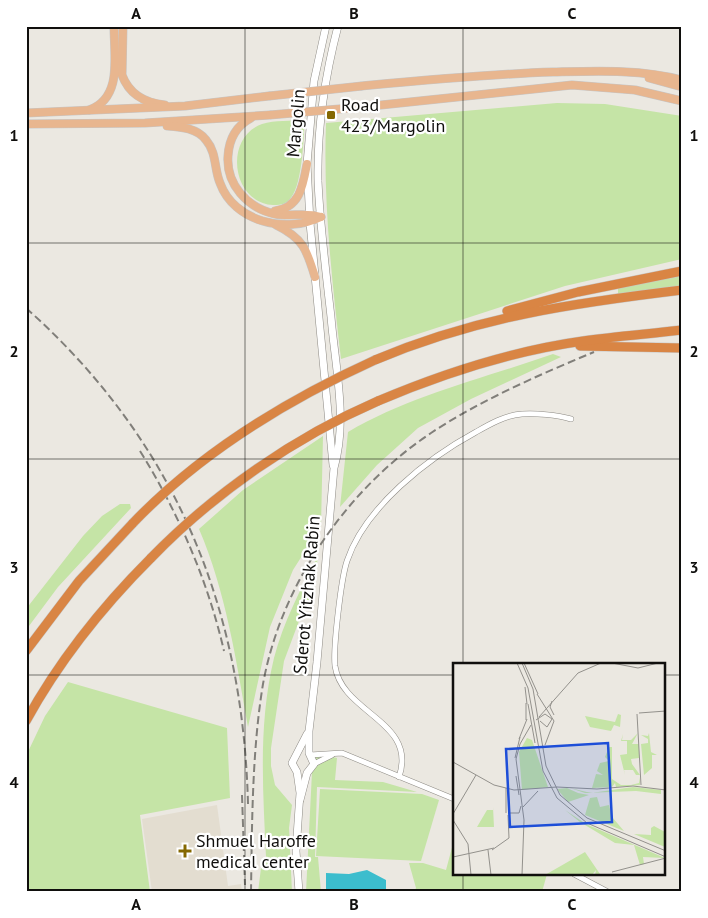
<svg xmlns="http://www.w3.org/2000/svg" width="708" height="918" viewBox="0 0 708 918" font-family="'PT Sans',sans-serif">
  <style>
    .built { fill: #e3ddd0 }
    .green { fill: #c5e4a6 }
    .water { fill: #3cbdcd }
    .lines { fill: none; stroke-linecap: round; stroke-linejoin: round }
    .street-casing { stroke: #8d8a84; stroke-width: 6 }
    .secondary-casing { stroke: #8d8a84; stroke-width: 8 }
    .primary-casing { stroke: #c6c5c5; stroke-width: 9 }
    .highway-casing { stroke: #c6c5c5; stroke-width: 10 }
    .street { stroke: #fff; stroke-width: 5 }
    .secondary { stroke: #fff; stroke-width: 7 }
    .primary { stroke: #e8b68f; stroke-width: 8 }
    .highway { stroke: #d98544; stroke-width: 9 }
    .rail { stroke: #817f7a; stroke-width: 2; stroke-dasharray: 8 4; stroke-linecap: butt }
    .primary-bridge-casing { stroke: #c6c5c5; stroke-width: 9; stroke-linecap: butt }
    .highway-bridge-casing { stroke: #c6c5c5; stroke-width: 10; stroke-linecap: butt }
    .primary-bridge { stroke: #e8b68f; stroke-width: 8 }
    .highway-bridge { stroke: #d98544; stroke-width: 9 }
    .grid { fill: none; stroke: #100f0d; stroke-width: 1; stroke-opacity: 0.55 }
    .poi-dot { fill: #856801; stroke: #fff; stroke-width: 2 }
    .labels { text-anchor: middle; stroke-width: 4.5; stroke-linejoin: round; paint-order: stroke }
    .poi-label { font-size: 18px; fill: #100f0d; stroke: #fff; text-anchor: start }
    .street-label { font-size: 18px; fill: #100f0d; stroke: #fff }
    .inset-road { fill: none; stroke: #93918c; stroke-width: 1 }
    .view { fill: #1d4ed8; fill-opacity: 0.15; stroke: #1d4ed8; stroke-width: 2.5 }
    .inset-edge { fill: none; stroke: #100f0d; stroke-width: 2.5 }
    .neatline { fill: none; stroke: #100f0d; stroke-width: 2 }
    .grid-label { font-size: 16px; text-anchor: middle; font-weight: bold; fill: #100f0d }
  </style>
  <rect width="100%" height="100%" fill="#ebe8e1"/>
  <path class="built" d="M217,805L228,886L241,884L242,892H152L142,819Z"/>
  <g class="green">
    <path d="M557,103L605,104L682,116V259L565,286L341,359C332,281 323,202 326,123Z"/>
    <path d="M305,120C303,139 303,189 288,201C284,205 278,205 273,205C232,203 223,138 262,124C275,120 291,121 305,120Z"/>
    <path d="M682,276V286L618,294V288Z"/>
    <path d="M553,354L561,357L471,399L418,428L377,465L340,507L348,432C411,395 485,378 553,354Z"/>
    <path d="M323,436L321,526L293,570L270,627L248,727C236,659 226,592 199,529L243,490Z"/>
    <path d="M120,504H130L131,508L58,587L26,630V609L83,536L102,516Z"/>
    <path d="M318,556L313,592L299,621L284,661L271,748V766L275,785L292,805L289,828L292,892H258L262,860L266,857C263,790 258,724 274,658C283,623 301,588 318,556Z"/>
    <path d="M68,682L227,728L230,798L140,815L150,892H26V756L45,716Z"/>
    <path d="M313,752L337,758L335,780L383,782L417,792L317,787L315,857H318L321,892H306Z"/>
    <path d="M320,789L422,794L439,800L421,861L316,856Z"/>
    <path d="M454,840V874H547L542,892H414L416,888L409,863H423L446,870Z"/>
  </g>
  <path class="water" d="M367,870L386,880V892H326V873L349,874Z"/>
  <g class="lines">
    <g class="street-casing">
      <g id="street">
        <path d="M310,755L342,753L454,799"/>
        <path d="M314,764L332,755"/>
        <path d="M399,777C418,721 342,714 335,666C333,648 341,579 347,561C365,507 428,458 476,432C490,424 506,415 522,414C536,413 557,415 571,419"/>
        <path d="M574,874L608,892"/>
      </g>
    </g>
    <g class="secondary-casing">
      <g id="secondary">
        <path d="M326,26L314,81L307,164L310,223L333,465"/>
        <path d="M300,800L307,773L314,764L309,753V731L317,662L334,468C348,420 335,366 331,317C326,272 320,226 318,181C317,129 325,76 338,26"/>
        <path d="M299,892L296,851L300,793L297,772L292,763L307,734"/>
      </g>
    </g>
    <g class="primary-casing">
      <g id="primary">
        <path d="M123,26L122,75C129,94 145,103 165,105"/>
        <path d="M649,78L682,87"/>
        <path d="M362,86C426,80 489,74 553,72C596,71 640,69 682,80"/>
        <path d="M362,107L572,85L635,90L682,101"/>
        <path d="M89,110C123,98 114,56 114,26"/>
        <path d="M26,113L185,106L269,96"/>
        <path d="M251,118C236,126 229,139 228,156C226,184 247,208 275,214C291,217 305,212 321,217"/>
        <path d="M26,124L145,123L270,115"/>
        <path d="M167,126C181,127 197,128 206,140C217,153 214,169 220,183C234,222 286,234 321,217"/>
        <path d="M275,211C300,207 303,186 307,164"/>
        <path d="M276,225C303,238 307,250 315,277"/>
      </g>
    </g>
    <g class="highway-casing">
      <g id="highway">
        <path d="M507,311L578,292L682,271"/>
        <path d="M580,346L682,348"/>
        <path d="M375,360C477,317 573,303 682,290"/>
        <path d="M378,401C444,373 512,351 583,341C616,336 649,334 682,330"/>
        <path d="M26,651L79,581L133,523"/>
        <path d="M26,721C59,661 102,607 151,558"/>
      </g>
    </g>
    <use href="#street" class="street"/>
    <use href="#secondary" class="secondary"/>
    <use href="#primary" class="primary"/>
    <use href="#highway" class="highway"/>
    <g class="rail">
      <path d="M26,308C175,441 243,606 248,804"/>
      <path d="M140,451C178,512 208,581 224,651"/>
      <path d="M242,795L245,885"/>
      <path d="M251,892C252,825 252,750 263,684C281,584 347,489 431,433C479,401 541,374 594,352"/>
    </g>
    <g class="primary-bridge-casing">
      <g id="primary-bridge">
        <path d="M269,96L362,86"/>
        <path d="M270,115L362,107"/>
      </g>
    </g>
    <g class="highway-bridge-casing">
      <g id="highway-bridge">
        <path d="M133,523C200,453 287,400 375,360"/>
        <path d="M151,558C214,493 295,437 378,401"/>
      </g>
    </g>
    <use href="#primary-bridge" class="primary-bridge"/>
    <use href="#highway-bridge" class="highway-bridge"/>
  </g>
  <path class="grid" d="M245,26V892M463,26V664M26,243H682M26,459H682M26,675H454M664,675H682M463,874V892"/>
  <g class="poi-dot">
    <rect x="326" y="110" width="10" height="10" rx="2.5"/>
    <path d="M182.5 843.5h5v5h5v5h-5v5h-5v-5h-5v-5h5z"/>
  </g>
  <g class="labels">
    <g class="poi-label">
      <text x="341" y="111">Road<tspan x="341" dy="21">423/Margolin</tspan></text>
      <text x="196" y="847">Shmuel Haroffe<tspan x="196" dy="21">medical center</tspan></text>
    </g>
    <g class="street-label">
      <text transform="translate(296 123) rotate(-85)" y="6">Margolin</text>
      <text transform="translate(307 595) rotate(-85)" y="6">Sderot Yitzhak Rabin</text>
    </g>
  </g>
  <g transform="translate(453 663)">
    <rect width="212" height="212" fill="#ebe8e1"/>
    <path d="M165,51L168,52L167,64L161,62L158,68L137,64L132,53L162,59ZM185,70L179,81H186V95L178,96L179,101L187,112H183L180,107H171L172,112L167,92L174,91V78H168L170,71L169,77H178ZM196,70L198,89L204,92H199V105L191,112L188,81L195,80V76L188,72L195,73ZM74,75L79,77L95,124L69,127L66,89ZM156,84H159V116L168,122H178L186,120L187,114V122L163,124L162,120L159,124L139,125L143,111L150,112L144,108L147,100L156,98L152,94ZM180,124L208,127V131L183,128L132,130L117,125L138,130ZM114,125L125,130L136,132L115,139L104,126ZM144,134L147,144L156,142L159,154L171,168L132,152L137,135ZM40,144L41,164H24L34,147H40ZM112,147L133,161L212,195L190,194L191,201L187,202L181,182L162,180L127,159ZM201,163L212,169V184L181,171L198,172V165ZM132,189L147,211L142,212L143,207L139,212H92Z" fill="#c5e4a6"/>
    <path class="inset-road" d="M64,0L75,25L90,108L104,135L134,160L213,194M69,0L80,26L93,103L107,132L134,155L213,188M71,0L85,31M159,0L185,5L205,0M72,24L74,41M84,31L101,58L92,82M99,38L97,44L101,52M73,40V57M75,41L82,80M186,50L213,48M184,51L188,122M86,54L125,10L148,0M83,57L92,51L99,56L94,64L87,58M66,76L74,56M62,95L67,74M0,99L41,122L61,127L104,124L144,126M63,113L66,132M53,125V150M144,126L180,123L213,127M70,144L85,128M55,150H66L68,143M0,151L23,112M0,157L15,181L18,212M35,187L38,212M39,187L56,175L55,152M0,194L41,185M159,209L213,195M69,212L71,157L63,96L67,81L78,62"/>
    <path class="view" d="M155,80L159,159L57,164L53,86Z"/>
    <rect width="212" height="212" class="inset-edge"/>
  </g>
  <rect width="708" height="918" fill="none" stroke="#ffffff" stroke-width="55"/>
  <rect x="28" y="28" width="652" height="862" class="neatline"/>
  <g class="grid-label">
    <text x="136" y="19">A</text>
    <text x="354" y="19">B</text>
    <text x="572" y="19">C</text>
    <text x="14" y="141">1</text>
    <text x="694" y="141">1</text>
    <text x="14" y="357">2</text>
    <text x="694" y="357">2</text>
    <text x="14" y="573">3</text>
    <text x="694" y="573">3</text>
    <text x="14" y="788">4</text>
    <text x="694" y="788">4</text>
    <text x="136" y="910">A</text>
    <text x="354" y="910">B</text>
    <text x="572" y="910">C</text>
  </g>
</svg>
